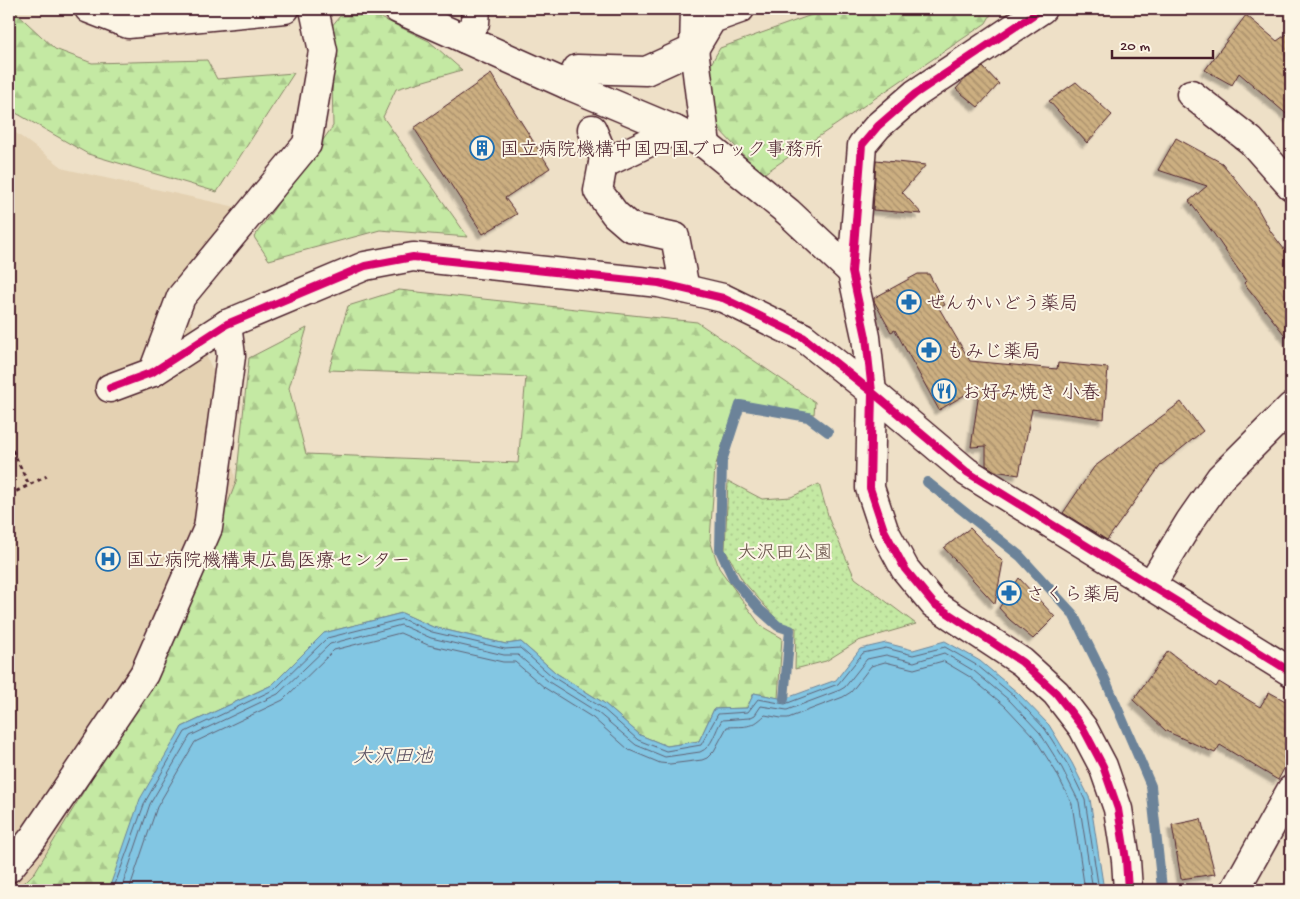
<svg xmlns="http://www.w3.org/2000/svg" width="1300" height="899" viewBox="0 0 1300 899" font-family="'Gochi Hand','Klee One',sans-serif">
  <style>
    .built { fill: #e4d1b2 }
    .grass { fill: url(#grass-dots); stroke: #878467 }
    .forest { fill: url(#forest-firs); stroke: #878467 }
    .water { fill: #82c6e3; stroke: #6c8399 }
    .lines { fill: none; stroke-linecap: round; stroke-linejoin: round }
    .shore { stroke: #606275; stroke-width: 1 }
    .stream { stroke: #6c8399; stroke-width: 10 }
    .building { fill: url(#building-back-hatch); stroke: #4a1f2b; filter: url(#shadow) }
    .minor-casing { stroke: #4a1f2b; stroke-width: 31 }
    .path { stroke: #4a1f2b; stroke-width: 3; stroke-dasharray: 4 4; stroke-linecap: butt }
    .minor { stroke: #fcf5e5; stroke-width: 28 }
    .cycleway-casing { stroke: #fcf5e5; stroke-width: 11 }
    .cycleway { stroke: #d6006c; stroke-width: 8 }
    .labels { text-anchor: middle; stroke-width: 4; stroke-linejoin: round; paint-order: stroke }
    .poi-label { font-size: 19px; fill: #4a1f2b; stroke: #fcf5e5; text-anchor: start }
    .park-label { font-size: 19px; fill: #685249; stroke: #fcf5e5 }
    .water-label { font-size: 20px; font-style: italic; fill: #5b5162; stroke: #fcf5e5 }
  </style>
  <defs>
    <pattern id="grass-dots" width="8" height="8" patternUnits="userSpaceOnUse" patternTransform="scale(1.25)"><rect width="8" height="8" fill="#c4e9a3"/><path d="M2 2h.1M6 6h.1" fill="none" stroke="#aac78c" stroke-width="1.8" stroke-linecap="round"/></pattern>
    <pattern id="forest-firs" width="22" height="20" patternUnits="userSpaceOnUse" patternTransform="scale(1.25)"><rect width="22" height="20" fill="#c4e9a3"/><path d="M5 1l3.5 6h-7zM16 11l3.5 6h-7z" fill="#aac78c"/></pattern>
    <pattern id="building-back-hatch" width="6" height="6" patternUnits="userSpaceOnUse" patternTransform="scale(1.25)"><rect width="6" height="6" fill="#ccaf81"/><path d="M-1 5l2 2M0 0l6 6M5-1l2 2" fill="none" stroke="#a88e6a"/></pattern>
    <filter id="shadow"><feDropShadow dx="-4.5" dy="4.5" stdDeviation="1" flood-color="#0004"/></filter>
  </defs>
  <rect width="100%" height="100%" fill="#eee0c7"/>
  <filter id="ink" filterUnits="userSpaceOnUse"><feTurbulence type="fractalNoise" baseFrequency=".02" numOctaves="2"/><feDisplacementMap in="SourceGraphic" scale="10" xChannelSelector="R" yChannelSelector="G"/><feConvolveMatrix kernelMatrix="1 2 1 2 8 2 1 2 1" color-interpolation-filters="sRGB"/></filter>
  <g filter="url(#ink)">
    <path class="built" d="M9,128L65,169L236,207L175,286L214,373L236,482L178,635L35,872L17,890H9Z"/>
    <path class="grass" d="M728,481L762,499L791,497L819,484L830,522L855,578L916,624L858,641L826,661L795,669L796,628L780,623L743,581L725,550Z"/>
    <g class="forest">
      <path d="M9,9H12L55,49L92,63L207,60L217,79L294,73L217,192L88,154L9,109Z"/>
      <path d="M828,9H994L986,23L762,175L719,129L707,71L720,48Z"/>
      <path d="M375,15L429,41L462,70L396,89L383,117L468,237L380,230L269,260L254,237L333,126L331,27L340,16Z"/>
      <path d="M399,290L697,322L815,402L814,414L736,405L715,467L710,540L719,568L761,626L782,638L778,698L754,693L747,708L714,709L699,741L667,746L640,735L604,703L556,673L521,642L506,644L433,627L402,613L324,633L272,685L182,727L110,886L107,890H17L35,872L178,635L236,482L249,358L307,328L289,388L306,454L518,463L526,377L329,370L348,306Z"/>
    </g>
    <path class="water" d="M402,613L433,627L506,644L521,642L556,673L604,703L640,735L667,746L699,741L714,709L747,708L754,693L784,699L836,680L860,649L886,643L913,650L945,641L980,661L1018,693L1049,725L1072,763L1090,799L1104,890H107L110,886L140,799L182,727L272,685L324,633Z"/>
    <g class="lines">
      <g class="shore">
        <path d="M113,890L145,802L185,732L275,689L327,638L402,619L432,632L505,649L520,648L553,677L601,707L638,740L666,751L701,745L718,714L748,712L758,699L785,704L838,684L863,653L886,648L913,655L945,647L978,666L1014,696L1045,729L1068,765L1085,800L1099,890"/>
        <path d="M121,890L150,804L190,736L278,694L330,644L401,625L431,638L504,655H518L549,682L597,712L636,745L665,757L700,752C713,747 715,730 722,720L749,718L755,715L761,706L787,710L840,690L845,687L867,659L886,655L914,662L944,653L974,671L1010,701L1040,733L1062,768L1079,802L1093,890"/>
        <path d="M129,890L157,807L195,742L283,700L334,650L400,633L428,645L503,662H515L545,688L593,718L629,750L660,763L670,764L702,760L707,758L714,751L727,727C745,726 751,729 765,715L781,718H788L843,697L851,692L871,666L885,662L914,669L943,661L970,677L1005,706L1034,737L1056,772L1072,804L1085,890"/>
      </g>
      <g class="stream">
        <path d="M927,482L1020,556L1073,614L1105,679L1151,786L1162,888"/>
        <path d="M784,699L790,630L778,626L760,610L734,580L720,550L722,461L740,405L808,417L828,432"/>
      </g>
    </g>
    <g class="building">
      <path d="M1246,15L1277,41L1291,31V118L1239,73L1232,85L1205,70Z"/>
      <path d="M983,67L999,84L978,107L956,89L964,80Z"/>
      <path d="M491,74L550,168L505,198L517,214L483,234L414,128Z"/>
      <path d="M1076,82L1112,115L1087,143L1049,101Z"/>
      <path d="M1176,138L1222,163L1254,202L1271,232L1291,258V343L1244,283L1246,281L1214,234L1189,201L1207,186L1158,170Z"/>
      <path d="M876,160L926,165L902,192L922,214L873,210Z"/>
      <path d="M918,274H929L945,305L939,308L970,361L1057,369L1058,363L1108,368L1104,419L1032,409L1019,475L995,471L986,465V446L971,447L980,386L939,410L895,330L891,332L874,301V298Z"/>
      <path d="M1181,402L1203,431L1161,465L1107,540L1063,513L1094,467Z"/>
      <path d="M970,528L1003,562L995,604L944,548Z"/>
      <path d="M1019,578L1055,617L1033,639L1010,620L999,608Z"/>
      <path d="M1168,651L1216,687L1219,682L1260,707L1269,692L1291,704V756L1278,780L1220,745L1215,753L1166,731L1133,700Z"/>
      <path d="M1201,819L1215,874L1181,879L1172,825Z"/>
    </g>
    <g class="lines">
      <g class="minor-casing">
        <g id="minor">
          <path d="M89,9L128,24L285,9"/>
          <path d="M398,9L568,85L675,130L706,145L788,212L852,272"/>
          <path d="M695,9L694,49L706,145"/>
          <path d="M1042,9L915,94L878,126L862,145L852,272L866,337L872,392L870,488L884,530L905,569L934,604L1022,662L1056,693L1083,728L1103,766L1118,809L1126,860L1128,890"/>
          <path d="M465,39L475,23L476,9"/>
          <path d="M568,85L577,69L646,71L694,49L712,19L740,9"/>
          <path d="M1191,94L1251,141L1291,186"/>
          <path d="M592,129L604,158L598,191L615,214L630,227L675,237L685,289"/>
          <path d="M603,164L675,130"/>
          <path d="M153,372L181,297L307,144L323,51L314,9"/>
          <path d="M110,388L153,372L227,324L365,266L413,257L659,283L723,298L803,337L872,392L967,472L1291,672"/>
          <path d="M1151,585L1190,521L1220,478L1291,407"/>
          <path d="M9,868L34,837L144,674L208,528L231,356L227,324"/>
          <path d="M1235,890L1291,790"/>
        </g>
      </g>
      <g class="path">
        <path d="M9,443L29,485"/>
        <path d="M9,495L47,476"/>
      </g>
      <use href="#minor" class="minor"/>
      <g class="cycleway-casing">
        <g id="cycleway">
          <path d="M1042,9L915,94L878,126L862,145L852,272L866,337L872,392L870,488L884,530L905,569L934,604L1022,662L1056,693L1083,728L1103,766L1118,809L1126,860L1128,890"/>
          <path d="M110,388L153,372L227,324L365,266L413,257L659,283L723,298L803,337L872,392L967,472L1291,672"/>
        </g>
      </g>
      <use href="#cycleway" class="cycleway"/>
    </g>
  </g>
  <defs>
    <g id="building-ring" transform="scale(1.25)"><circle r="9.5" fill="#fcf5e5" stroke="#1f6fb2" stroke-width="1.5"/><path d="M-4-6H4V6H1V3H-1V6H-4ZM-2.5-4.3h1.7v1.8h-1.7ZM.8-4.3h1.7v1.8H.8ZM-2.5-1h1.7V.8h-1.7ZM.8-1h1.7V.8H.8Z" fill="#1f6fb2"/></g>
    <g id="pharmacy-ring" transform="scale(1.25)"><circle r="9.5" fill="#fcf5e5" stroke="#1f6fb2" stroke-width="1.5"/><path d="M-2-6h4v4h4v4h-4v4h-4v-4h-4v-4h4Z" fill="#1f6fb2"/></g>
    <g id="restaurant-ring" transform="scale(1.25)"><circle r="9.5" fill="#fcf5e5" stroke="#1f6fb2" stroke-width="1.5"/><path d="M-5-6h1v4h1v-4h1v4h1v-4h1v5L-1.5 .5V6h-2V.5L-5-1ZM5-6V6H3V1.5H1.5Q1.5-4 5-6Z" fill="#1f6fb2"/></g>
    <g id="hospital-ring" transform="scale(1.25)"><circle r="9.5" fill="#fcf5e5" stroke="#1f6fb2" stroke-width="1.5"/><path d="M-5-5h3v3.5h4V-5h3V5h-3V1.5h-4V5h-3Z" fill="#1f6fb2"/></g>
  </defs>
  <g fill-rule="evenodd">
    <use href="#building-ring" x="482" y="148"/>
    <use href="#pharmacy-ring" x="909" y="302"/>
    <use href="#pharmacy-ring" x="929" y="350"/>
    <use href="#restaurant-ring" x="944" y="391"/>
    <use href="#hospital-ring" x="108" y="559"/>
    <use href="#pharmacy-ring" x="1009" y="593"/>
  </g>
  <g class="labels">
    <g class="poi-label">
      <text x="500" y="155">国立病院機構中国四国ブロック事務所</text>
      <text x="926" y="309">ぜんかいどう薬局</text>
      <text x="946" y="357">もみじ薬局</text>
      <text x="962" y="398">お好み焼き 小春</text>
      <text x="126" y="566">国立病院機構東広島医療センター</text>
      <text x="1026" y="600">さくら薬局</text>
    </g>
    <g class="park-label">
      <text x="785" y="558">大沢田公園</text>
    </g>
    <g class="water-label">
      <text x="393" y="762">大沢田池</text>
    </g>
  </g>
  <rect width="1300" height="899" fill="none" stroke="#fcf5e5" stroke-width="30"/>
  <rect x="15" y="15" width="1270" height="869" fill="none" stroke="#4a1f2b" stroke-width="2" filter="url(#ink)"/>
  <path d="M1112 50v8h101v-8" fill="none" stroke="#4a1f2b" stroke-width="2.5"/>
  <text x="1120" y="50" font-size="15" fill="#4a1f2b" stroke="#fcf5e5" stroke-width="4" paint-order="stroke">20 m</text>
</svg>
